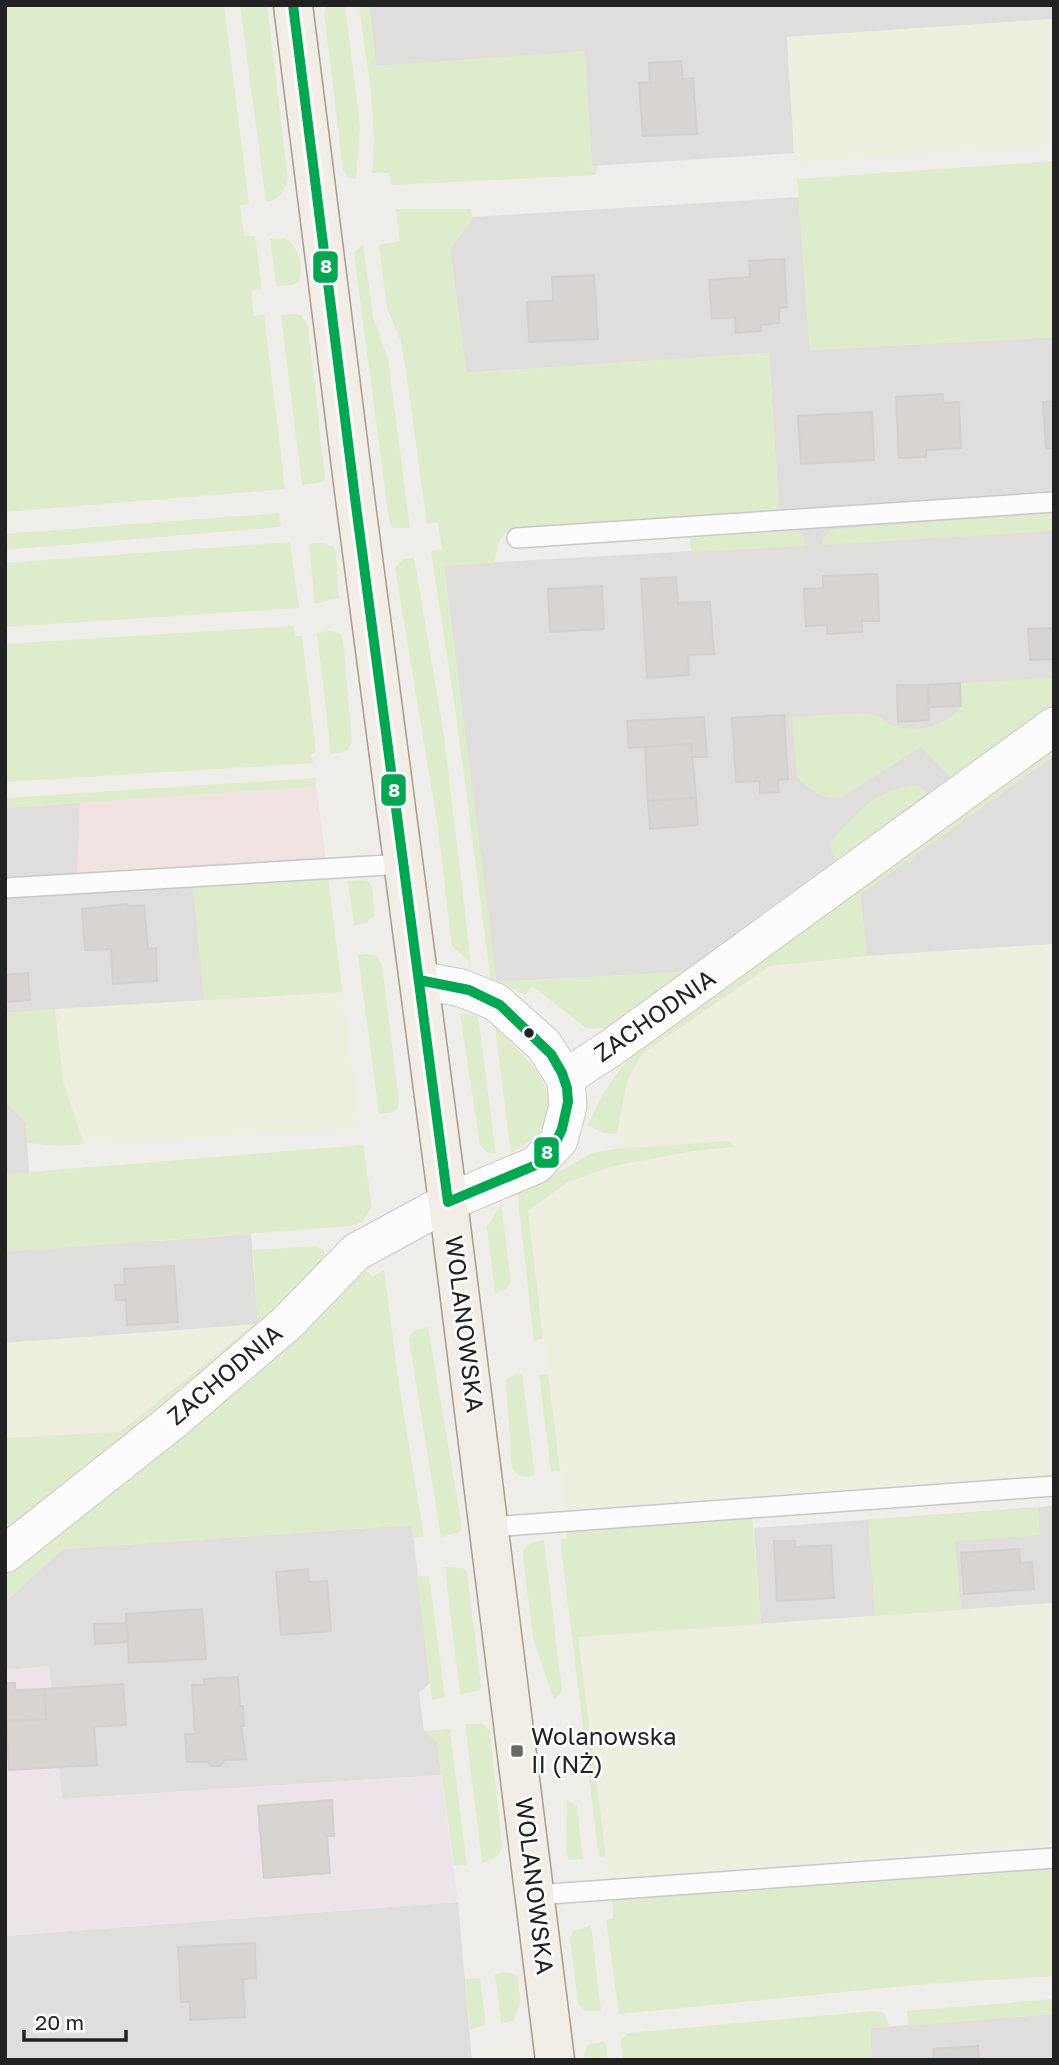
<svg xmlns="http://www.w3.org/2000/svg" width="1059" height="2065" viewBox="0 0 1059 2065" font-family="'Golos Text',sans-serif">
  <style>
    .residential { fill: #dfdedc }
    .commercial { fill: #f1e3e1 }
    .industrial { fill: #ede4e9 }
    .farmland { fill: #efefdf }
    .grass { fill: #ddeccb }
    .building { fill: #d7d4d2; stroke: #d3d0cc; stroke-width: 2 }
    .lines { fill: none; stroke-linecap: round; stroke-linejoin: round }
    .service-casing { stroke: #c9c8c7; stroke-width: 22 }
    .minor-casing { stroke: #c9c8c7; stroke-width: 39 }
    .primary-casing { stroke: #a79c86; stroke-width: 41 }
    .service { stroke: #fdfcfc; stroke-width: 19 }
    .minor { stroke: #fdfcfc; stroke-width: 37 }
    .primary { stroke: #f3ede7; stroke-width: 38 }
    .bus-1-casing { stroke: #fff; stroke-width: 16 }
    .bus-1 { stroke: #00a651; stroke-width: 10 }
    .bus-dot { fill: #222; stroke: #fff; stroke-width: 2.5 }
    .poi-dot { fill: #6a6968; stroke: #fff; stroke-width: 2.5 }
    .labels { text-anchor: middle; stroke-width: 5; stroke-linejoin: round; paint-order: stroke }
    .street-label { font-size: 24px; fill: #222; stroke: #fff }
    .poi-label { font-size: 24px; fill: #222; stroke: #fff; text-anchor: start }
    .line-badge { stroke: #fff; stroke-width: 2.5 }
    .badge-label { font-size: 19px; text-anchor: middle; font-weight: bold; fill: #fff }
  </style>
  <rect width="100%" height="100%" fill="#f0eeeb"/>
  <g class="residential">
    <path d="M369,5H1054V19L787,37L794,153L592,166L584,52L376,66Z"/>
    <path d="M799,197L810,350L1054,337V944L867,956L860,895L836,861L685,972L496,982L444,565L781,546L769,353L466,373L450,249L473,217Z"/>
    <path d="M316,786L342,992L5,1013V808Z"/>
    <path d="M5,1101L26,1123L29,1172L152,1163L157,1241L251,1234L258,1324L5,1343Z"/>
    <path d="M1054,1506V1603L761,1624L754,1528Z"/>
    <path d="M412,1525L430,1683L419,1693L424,1731L437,1741L441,1775L62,1799L49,1667L5,1670V1602L62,1549Z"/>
    <path d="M458,1902L472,2060H5V1936Z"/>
    <path d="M1054,2014V2060H872L870,2028Z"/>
  </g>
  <path class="commercial" d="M316,786L325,857L77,873L80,802Z"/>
  <path class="industrial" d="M49,1666L62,1799L441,1775L458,1902L5,1936V1670Z"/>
  <g class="farmland">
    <path d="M1054,19V145L795,163L787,37Z"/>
    <path d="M1054,944V1478L566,1510L528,1211L568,1182L613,1166L627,1081L642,1054L770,966L867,956Z"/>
    <path d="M342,992L361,1128L84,1144L63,1081L55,1009Z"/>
    <path d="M253,1325L120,1432L5,1438V1343Z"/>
    <path d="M1054,1603V1844L609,1880L578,1637Z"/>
  </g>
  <g class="grass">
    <path d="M5,5H224L249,204L240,206L244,236H255L262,289L251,291L254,316L264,314L285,489L5,512Z"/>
    <path d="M240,5H267L288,179C284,191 280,200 266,202Z"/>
    <path d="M327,5H345L360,127L356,179C348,179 346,176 343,169L324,13Z"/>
    <path d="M359,5H369L376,66L585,51L592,166H597L596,175L391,185L389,173H372C378,117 366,61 359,5Z"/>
    <path d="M1054,161V337L810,350L797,179Z"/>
    <path d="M396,209H470L473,217L450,249L467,373L769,353L779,510L521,527C498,532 500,542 494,563L444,566L497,982L685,972L804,884L806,892L606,1036L602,1028L592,1029L585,1027L532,986L525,995L506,985L491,982L456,714L431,551L442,549L438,522L427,524L406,371L401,341L387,308L379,245L400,241Z"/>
    <path d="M284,238C300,246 303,266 299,282L292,285L276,286L270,239Z"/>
    <path d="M363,244L373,317L388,359L410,528H393L389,520L354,253Z"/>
    <path d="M295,314L301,315L308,326L325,478L323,482L302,485L281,315Z"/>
    <path d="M279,513L281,527L5,550V534Z"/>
    <path d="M1054,513V531L822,545C823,535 827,531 836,529Z"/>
    <path d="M798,530L804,536L805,546L691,552L690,538Z"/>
    <path d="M290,542L299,608L5,627V563Z"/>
    <path d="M321,543L333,546L336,551L339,598L315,604L309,544Z"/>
    <path d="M414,557L444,736L471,963L452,946L437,821L395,568L402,560Z"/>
    <path d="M294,626L295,636H302L316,752L311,754L313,763L5,782V644Z"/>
    <path d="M330,631L339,633L343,638L352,742L347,751L331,754L317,633Z"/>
    <path d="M1054,678V710L955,782L921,747L842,797C823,801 810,790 797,777L792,717C818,716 844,713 869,714C877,714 881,719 888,723C912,735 947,728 961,706L960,683Z"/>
    <path d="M1048,750L1054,756L860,895L867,956L770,966L642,1054L627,1081L617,1134L603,1133L588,1125C604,1088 619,1068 647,1041Z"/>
    <path d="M316,778V786L5,808V798Z"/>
    <path d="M910,786H918L928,792L836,861L830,849L831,841C855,816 873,791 910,786Z"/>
    <path d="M328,879L342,992L204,1000L193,887Z"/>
    <path d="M362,880L368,881L372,887L375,915L366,923L354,926L348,881Z"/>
    <path d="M369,954L377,956L382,965L399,1102L398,1108L393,1112L379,1114L358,955Z"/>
    <path d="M55,1009L63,1081L84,1144L60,1146L27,1143L26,1123L5,1101V1013Z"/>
    <path d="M460,1014L478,1016L496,1154L487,1152L480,1145Z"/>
    <path d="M495,1027C538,1068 584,1113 511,1153Z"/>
    <path d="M730,1141L734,1147L693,1151L613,1166L568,1182L528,1211L543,1338L534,1341L517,1190L557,1173L592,1153L615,1149Z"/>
    <path d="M363,1145L372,1207L362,1222L352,1226L6,1252L5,1174Z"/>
    <path d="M501,1204L511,1282L507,1288L495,1293L487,1227Z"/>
    <path d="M315,1246L324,1250L325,1260L291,1303L5,1536V1438L120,1432L253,1325L258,1324L253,1250Z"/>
    <path d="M384,1270L400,1391L424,1537L413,1538L411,1525L63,1549L5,1602V1567L350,1278L368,1271L372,1277Z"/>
    <path d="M428,1327L462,1527L460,1532L441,1537L409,1340C411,1330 419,1329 428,1327Z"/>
    <path d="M515,1374H522L535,1475C524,1478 518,1478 512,1467L506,1386V1380Z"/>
    <path d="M548,1374L560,1471L551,1472L539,1375Z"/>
    <path d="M1038,1508L1040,1535L955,1541L961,1610L875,1616L868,1520Z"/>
    <path d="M752,1516L761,1624L578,1637L606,1856L599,1857L560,1540L567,1538L566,1530Z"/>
    <path d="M544,1540L562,1691L554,1700L533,1638L523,1556C523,1544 534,1542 544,1540Z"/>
    <path d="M445,1567L463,1568L467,1572L481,1685L480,1690L460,1695Z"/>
    <path d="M429,1576L445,1697L432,1700L417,1576Z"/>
    <path d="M465,1724H483L490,1731L502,1846C500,1857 492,1860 482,1863Z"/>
    <path d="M450,1729L467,1865L454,1866L437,1742L424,1731Z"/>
    <path d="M567,1800L577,1806L583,1859L569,1860L566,1852Z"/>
    <path d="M1054,1868V1976L927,1984L619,2014L606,1920L613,1918L612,1899Z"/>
    <path d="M591,1925L601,2011H585L578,2003L570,1939L573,1931Z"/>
    <path d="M507,1972L517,1976L521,2002L514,2020L501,2024L495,1974Z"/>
    <path d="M480,1978L486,2024L470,2030L465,1979Z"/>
    <path d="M1054,1999V2014L908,2026L907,2011Z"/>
    <path d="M874,2011L884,2013L890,2027L870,2028L872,2060H623L621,2040L628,2033Z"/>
    <path d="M605,2041L608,2060H585L584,2054L588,2045Z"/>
  </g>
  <g class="building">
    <path d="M681,61L683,79L693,78L697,134L643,136L639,83L650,82L649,63Z"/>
    <path d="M784,259L787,307L779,308V323L761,325V331L736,333L735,317L712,319L709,280L750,277L749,261Z"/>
    <path d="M594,275L598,339L529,342L527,302L553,301L552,277Z"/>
    <path d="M943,394V403L959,402L961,448L926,450V457L899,458L896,397Z"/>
    <path d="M1054,401V448L1046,449L1043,402Z"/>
    <path d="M872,412L874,460L801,464L798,416Z"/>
    <path d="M877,574L879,621H862V632L827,634V625L806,626L804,589L823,588V576Z"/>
    <path d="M676,577L678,603L710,602L714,654L688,655L689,675L647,678L641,579Z"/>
    <path d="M602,586L604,629L550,632L548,589Z"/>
    <path d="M1054,628V659L1030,660L1028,629Z"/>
    <path d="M960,683L961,706L930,707L928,685Z"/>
    <path d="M897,685H928L929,720L898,722Z"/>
    <path d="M784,715L788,779L778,780L779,792L760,793V781L736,782L732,718Z"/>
    <path d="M704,717L707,757H692L691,744L629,748L627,721Z"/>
    <path d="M691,744L696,798L648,801L645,747Z"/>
    <path d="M696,798L698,825L650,829L648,801Z"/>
    <path d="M127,904V906L144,905L148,949L156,948L157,981L113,984L111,949L85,950L82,909Z"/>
    <path d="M28,973L30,1000L5,1002V975Z"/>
    <path d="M174,1266L178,1322L127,1325L126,1300H116L115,1285H125L124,1269Z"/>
    <path d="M774,1541H795V1547L831,1545L834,1598L777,1601Z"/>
    <path d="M1019,1549L1020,1563L1032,1562L1034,1589L964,1594L961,1553Z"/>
    <path d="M308,1569L309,1582L327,1581L331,1631L281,1635L276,1572Z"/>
    <path d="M202,1609L206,1659L129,1663L126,1614Z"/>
    <path d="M126,1623L128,1642L95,1644L94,1624Z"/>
    <path d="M238,1677L240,1706H243L244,1726H241L246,1759L225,1760L220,1766H212L207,1762H187L185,1734H195L192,1685H205L204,1679Z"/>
    <path d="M5,1683H15V1690L45,1689L46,1719L6,1721L5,1729Z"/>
    <path d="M123,1684L126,1725L94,1727L97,1765L9,1770L6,1721L46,1719L45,1689Z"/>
    <path d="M332,1800L334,1836H327L330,1873L264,1878L258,1806Z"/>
    <path d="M255,1943L256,1978L243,1979L245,2017L190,2020V2002H181L178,1947Z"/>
    <path d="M978,2046L979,2060H934L933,2049Z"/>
  </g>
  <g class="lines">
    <g class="service-casing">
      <g id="service">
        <path d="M517,538L1054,502"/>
        <path d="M5,888L404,864"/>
        <path d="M490,1527L1054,1486"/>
        <path d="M535,1895L1054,1858"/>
      </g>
    </g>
    <g class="minor-casing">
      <g id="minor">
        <path d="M565,1078L611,1048L1054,726"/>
        <path d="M5,1554L174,1420L287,1323L356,1252L448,1202L536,1165L559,1140L568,1106L567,1092L565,1078L544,1045L496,1002L461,988L419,980"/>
      </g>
    </g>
    <g class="primary-casing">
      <path id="primary" d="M293,5L355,498L448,1202L555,2060"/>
    </g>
    <use href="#service" class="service"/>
    <use href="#minor" class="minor"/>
    <use href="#primary" class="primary"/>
    <g class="bus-1-casing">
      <path id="bus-1" d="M293,5L355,498L448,1202L536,1165L556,1142L562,1129L568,1102L567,1088L562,1073L551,1054L500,1005L469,990L419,980"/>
    </g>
    <use href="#bus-1" class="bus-1"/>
  </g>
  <circle class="bus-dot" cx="529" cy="1033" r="6"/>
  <rect class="poi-dot" x="510" y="1744" width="14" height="14" rx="3.5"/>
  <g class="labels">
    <g class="street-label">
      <text transform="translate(655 1016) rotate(-35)" y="8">ZACHODNIA</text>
      <text transform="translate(464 1324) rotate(83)" y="8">WOLANOWSKA</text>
      <text transform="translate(225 1375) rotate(-40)" y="8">ZACHODNIA</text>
      <text transform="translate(534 1886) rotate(83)" y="8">WOLANOWSKA</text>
    </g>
    <g class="poi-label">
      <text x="531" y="1745">Wolanowska<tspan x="531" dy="28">II (NŻ)</tspan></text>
    </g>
  </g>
  <g class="line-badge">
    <rect x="312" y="250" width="27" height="34" rx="7" fill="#00a651"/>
    <rect x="380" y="773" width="27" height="34" rx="7" fill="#00a651"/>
    <rect x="533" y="1136" width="27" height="33" rx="7" fill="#00a651"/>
  </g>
  <g class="badge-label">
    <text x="326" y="273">8</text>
    <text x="394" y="797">8</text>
    <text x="547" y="1159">8</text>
  </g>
  <rect width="1059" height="2065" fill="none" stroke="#222222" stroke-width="14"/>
  <path d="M24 2030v10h102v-10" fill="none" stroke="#222222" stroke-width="3.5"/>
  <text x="35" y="2030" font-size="21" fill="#222222" stroke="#ffffff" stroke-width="5" paint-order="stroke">20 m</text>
</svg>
